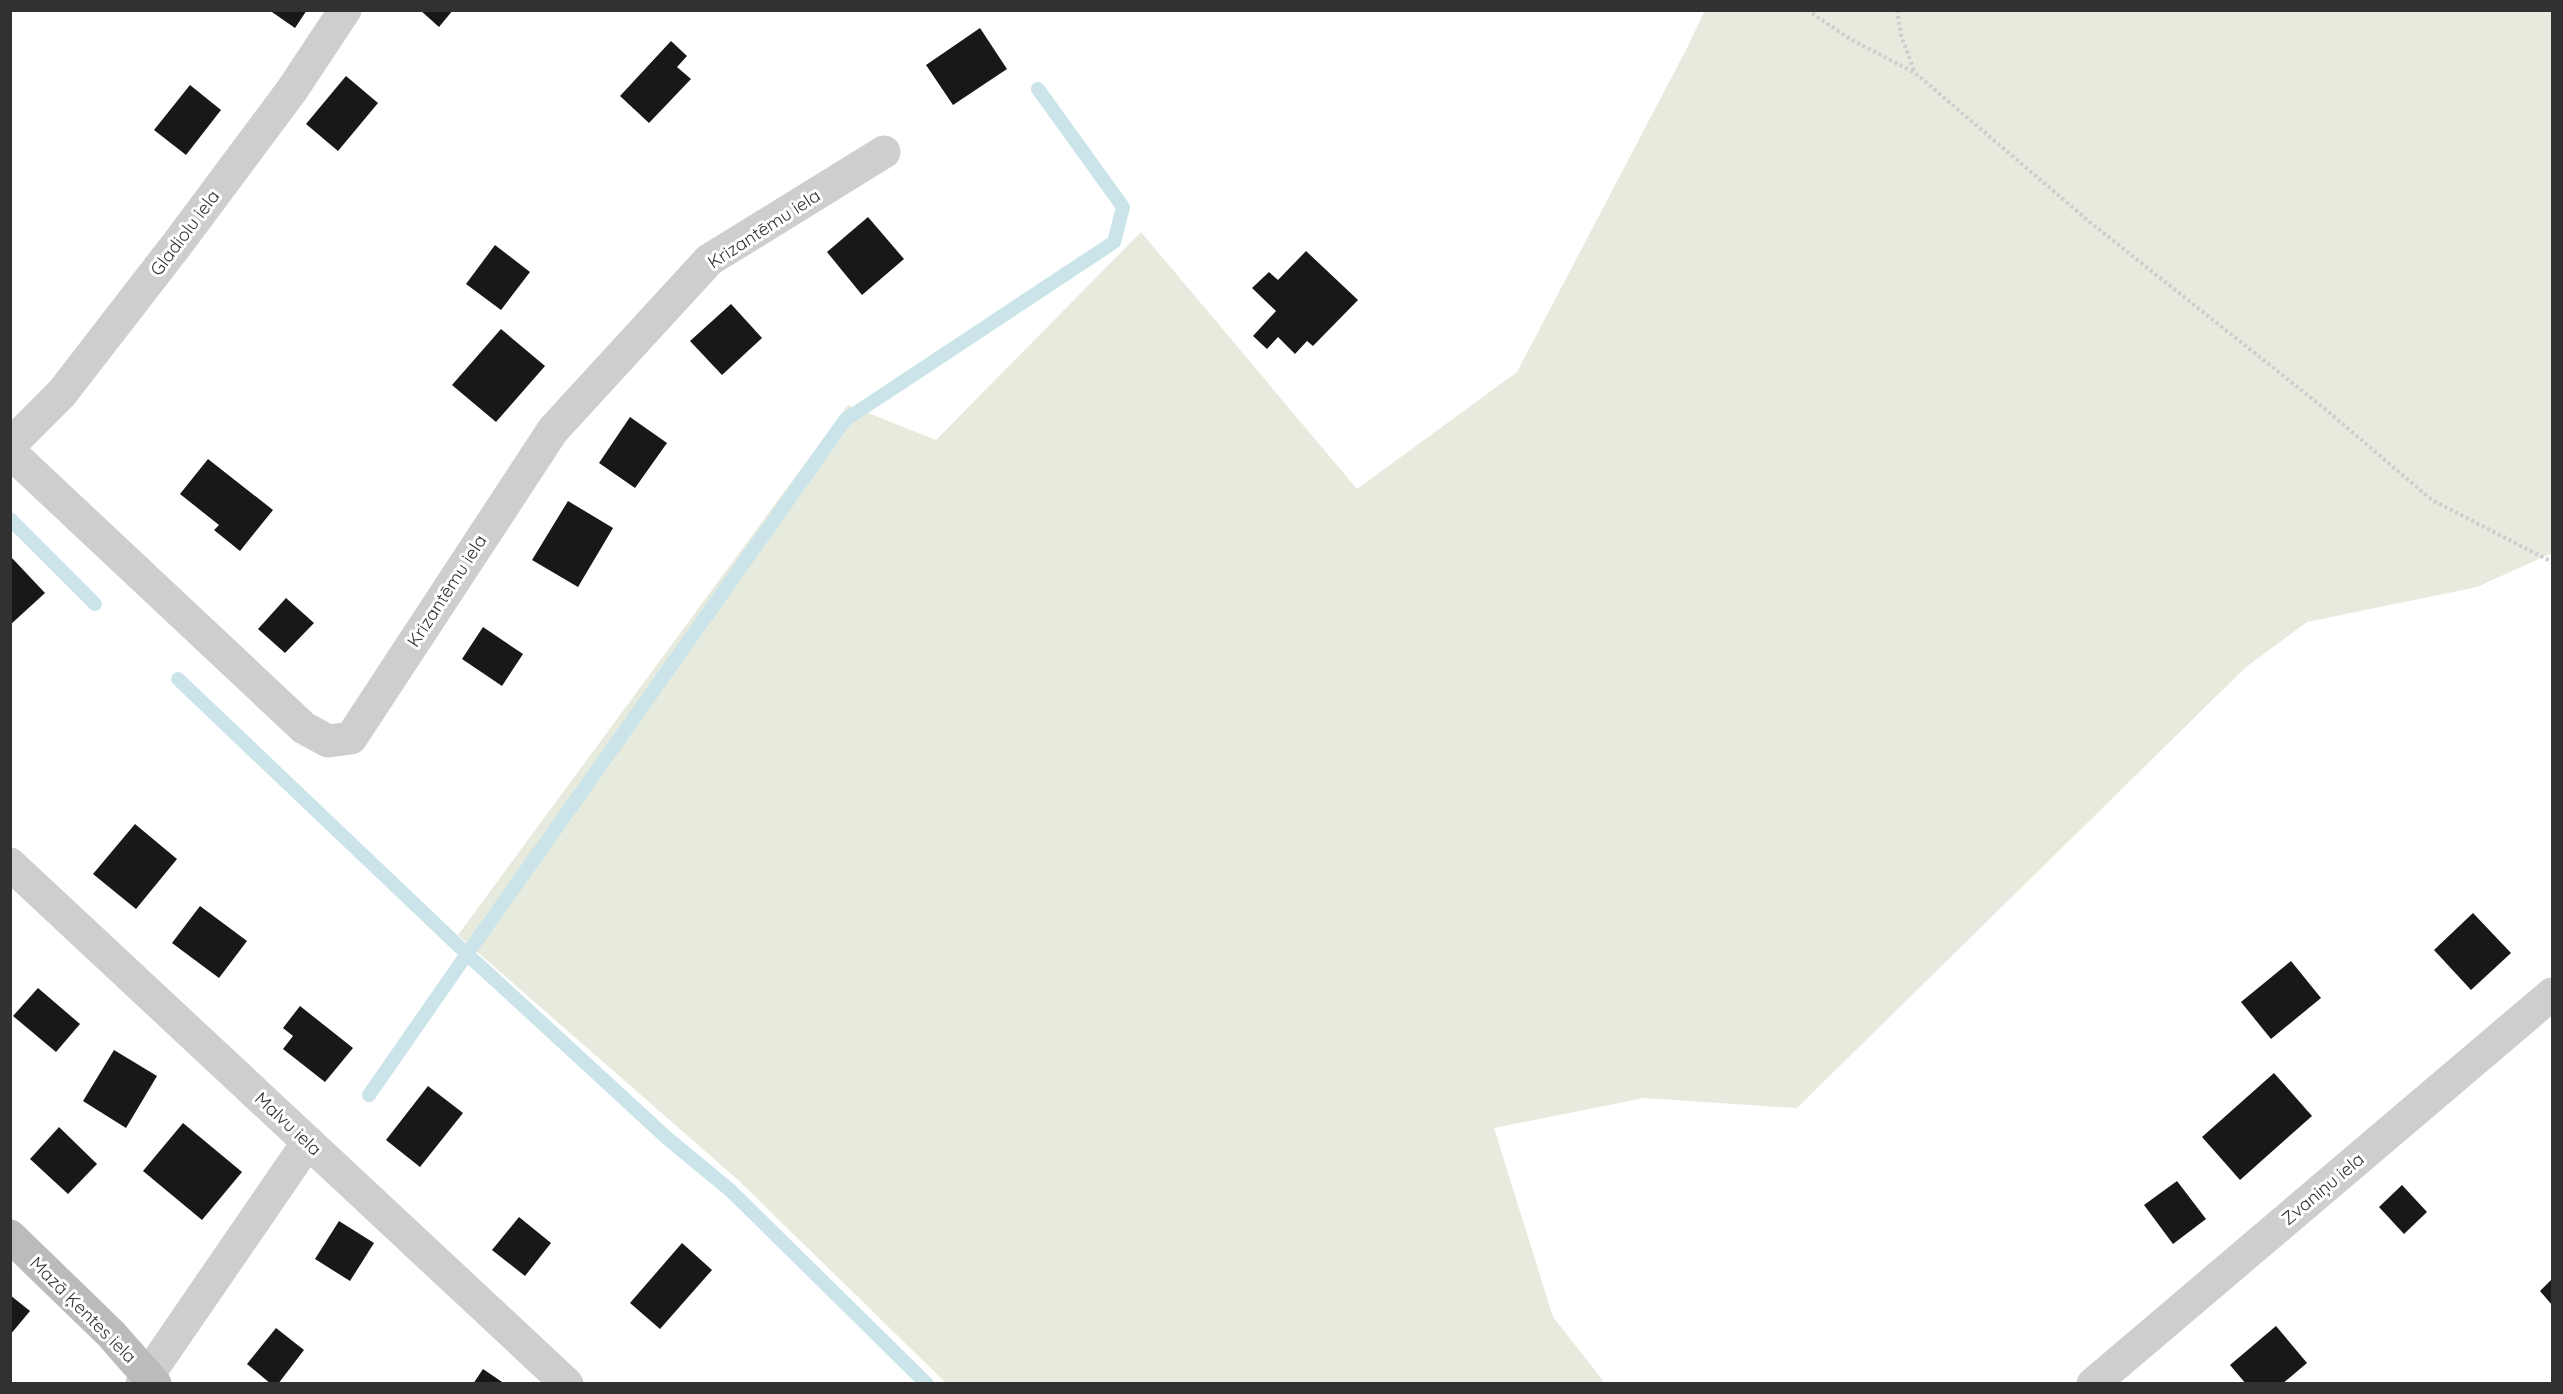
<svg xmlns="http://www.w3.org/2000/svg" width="2563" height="1394" viewBox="0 0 2563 1394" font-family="Quicksand,sans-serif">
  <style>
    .green { fill: #e7ebdd }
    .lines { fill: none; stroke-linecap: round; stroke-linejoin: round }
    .stream { stroke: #cae4ea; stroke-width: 14 }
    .building { fill: #181818 }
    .path { stroke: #cecece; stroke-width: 4; stroke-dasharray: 3 3; stroke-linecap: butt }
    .street { stroke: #cecece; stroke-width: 33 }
    .secondary { stroke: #bbb; stroke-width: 33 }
    .labels { text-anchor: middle; stroke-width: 6; stroke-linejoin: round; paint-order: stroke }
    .street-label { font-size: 18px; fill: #313131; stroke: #fff }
  </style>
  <rect width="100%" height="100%" fill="#fff"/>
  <path class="green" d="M1705,10L2552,11V553L2477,587L2307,622L2246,667L1797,1108L1644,1098L1494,1128L1553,1317L1605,1383H946L737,1179L458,935L848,405L936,440L1141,232L1357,489L1517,372L1688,46Z"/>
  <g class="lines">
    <g class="stream">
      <path d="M10,519L95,604"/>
      <path d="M178,679L467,954L369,1095"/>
      <path d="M927,1384L730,1190L667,1138L467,954L845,420L1114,242L1123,207L1038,89"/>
    </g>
  </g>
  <g class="building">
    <path d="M269,10H307L295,28Z"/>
    <path d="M420,10H453L439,27Z"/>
    <path d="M980,28L1007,69L953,105L926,65Z"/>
    <path d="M671,41L687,56L677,67L691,79L649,123L620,96Z"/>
    <path d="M346,76L378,103L338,151L306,124Z"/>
    <path d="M190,85L221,110L186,155L154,130Z"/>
    <path d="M868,217L904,259L862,295L827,252Z"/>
    <path d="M495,245L530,272L501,310L466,284Z"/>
    <path d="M1306,251L1358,300L1313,346L1307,341L1295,354L1278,337L1267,349L1253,336L1276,311L1252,288L1269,272L1278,280Z"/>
    <path d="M731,304L762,338L722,375L690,341Z"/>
    <path d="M501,329L545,366L496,422L452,385Z"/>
    <path d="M630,417L667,443L635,488L599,463Z"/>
    <path d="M208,459L273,510L240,551L214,530L219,525L180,494Z"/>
    <path d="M568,501L613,528L578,587L532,560Z"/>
    <path d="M12,558L45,593L10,625V560Z"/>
    <path d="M286,598L314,623L285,653L258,629Z"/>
    <path d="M483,627L523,654L502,686L462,659Z"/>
    <path d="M135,824L177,859L136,909L93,874Z"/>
    <path d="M200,906L247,941L219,978L172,943Z"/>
    <path d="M2473,913L2511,953L2471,990L2434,950Z"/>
    <path d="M2291,961L2321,998L2271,1039L2241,1002Z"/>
    <path d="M38,988L80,1024L56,1052L13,1016Z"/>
    <path d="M300,1006L353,1048L325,1082L283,1049L293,1036L283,1028Z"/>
    <path d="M114,1050L157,1076L126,1128L83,1101Z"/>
    <path d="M2274,1073L2312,1116L2240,1180L2202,1137Z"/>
    <path d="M428,1086L463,1113L420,1167L386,1140Z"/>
    <path d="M183,1123L242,1172L202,1220L143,1171Z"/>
    <path d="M59,1127L97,1164L68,1194L30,1159Z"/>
    <path d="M2177,1181L2206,1219L2173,1244L2144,1205Z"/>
    <path d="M2402,1185L2427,1212L2404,1234L2379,1207Z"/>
    <path d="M519,1217L551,1243L525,1276L492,1250Z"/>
    <path d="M339,1221L374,1243L350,1281L315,1259Z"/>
    <path d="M682,1243L712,1270L660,1329L630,1303Z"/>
    <path d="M2552,1279V1305L2540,1291Z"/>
    <path d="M10,1295L30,1311L10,1335Z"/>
    <path d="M2276,1326L2307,1363L2282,1384H2246L2230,1365Z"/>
    <path d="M276,1328L304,1350L278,1384H271L247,1364Z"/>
    <path d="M483,1369L505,1384H473Z"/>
  </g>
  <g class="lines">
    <g class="path">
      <path d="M1807,10L1850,39L1915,73L2091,223L2325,409L2432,500L2552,562"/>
      <path d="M1897,10L1901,35L1915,73"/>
    </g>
    <g class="street">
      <path d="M10,445L62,393L178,243L292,90L345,10"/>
      <path d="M10,452L304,728L328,741L351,738L553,430L709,260L884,152"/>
      <path d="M10,864L567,1384"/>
      <path d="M142,1384L308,1142"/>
      <path d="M2093,1384L2552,994"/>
    </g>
    <path class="secondary" d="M10,1236L111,1334L155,1384"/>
  </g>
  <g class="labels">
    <g class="street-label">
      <text transform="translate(764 229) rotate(-33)" y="6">Krizantēmu iela</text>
      <text transform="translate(185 233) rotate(-53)" y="6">Gladiolu iela</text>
      <text transform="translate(447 591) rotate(-57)" y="6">Krizantēmu iela</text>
      <text transform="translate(288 1124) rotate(43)" y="6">Malvu iela</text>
      <text transform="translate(2323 1189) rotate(-40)" y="6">Zvaniņu iela</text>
      <text transform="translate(83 1310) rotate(45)" y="6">Mazā Ķentes iela</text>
    </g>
  </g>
  <rect width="2563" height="1394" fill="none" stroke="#313131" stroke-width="24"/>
</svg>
